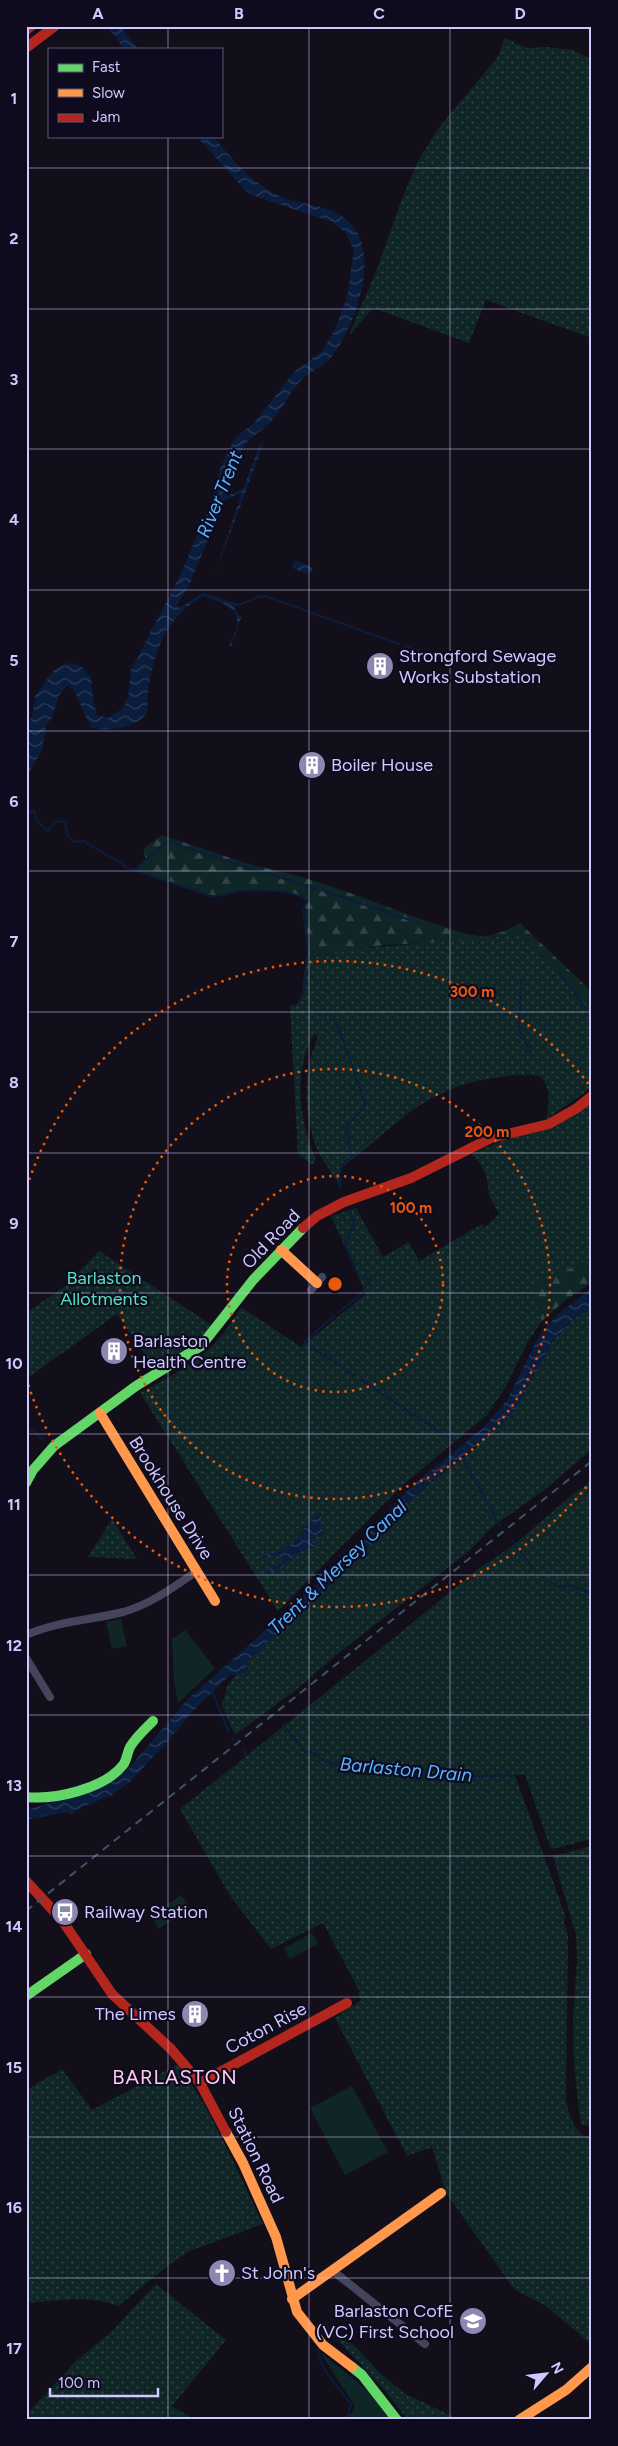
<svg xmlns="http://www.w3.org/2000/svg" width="618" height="2446" viewBox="0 0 618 2446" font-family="Figtree,sans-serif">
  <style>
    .grass { fill: url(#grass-dots) }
    .forest { fill: url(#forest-firs) }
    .park { fill: #0f2526 }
    .water { fill: url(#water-waves) }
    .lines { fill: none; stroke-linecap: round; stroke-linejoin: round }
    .stream { stroke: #0a1d3d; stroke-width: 2 }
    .street { stroke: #45445c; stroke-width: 8 }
    .fast { stroke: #63d668; stroke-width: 10 }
    .slow { stroke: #ff974d; stroke-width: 10 }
    .jam { stroke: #b3261e; stroke-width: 10 }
    .rail { stroke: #3e5364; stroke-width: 2; stroke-dasharray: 8 6; stroke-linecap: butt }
    .grid { fill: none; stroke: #cfc9ff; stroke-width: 1; stroke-opacity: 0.55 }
    .ring { fill: none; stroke: #e8590c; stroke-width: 2.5; stroke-dasharray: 2.5 5 }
    .labels { text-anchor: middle; stroke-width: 4.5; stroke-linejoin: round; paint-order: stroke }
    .poi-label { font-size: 18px; fill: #cfc9ff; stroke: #0f0b1f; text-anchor: start }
    .street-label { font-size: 18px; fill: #cfc9ff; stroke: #0f0b1f }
    .park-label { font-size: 18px; fill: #52e2bd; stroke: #0f0b1f }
    .water-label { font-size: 19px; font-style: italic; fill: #57b2ff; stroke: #0f0b1f }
    .quarter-label { font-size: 20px; letter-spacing: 1px; fill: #ffcbec; stroke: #0f0b1f }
    .centre { fill: #e8590c; stroke: #0f0b1f; stroke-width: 2.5 }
    .ring-label { font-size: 15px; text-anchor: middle; font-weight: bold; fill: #e8590c; stroke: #0f0b1f; stroke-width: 4.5; stroke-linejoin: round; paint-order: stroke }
    .neatline { fill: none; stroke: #cfc9ff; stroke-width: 2 }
    .grid-label { font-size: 16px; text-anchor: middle; font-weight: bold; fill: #cfc9ff }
  </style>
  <defs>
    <pattern id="grass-dots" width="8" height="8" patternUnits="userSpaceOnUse" patternTransform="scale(1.25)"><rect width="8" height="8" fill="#0f2526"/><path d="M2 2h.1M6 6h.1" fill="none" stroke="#314347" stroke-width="1.8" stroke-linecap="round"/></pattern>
    <pattern id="forest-firs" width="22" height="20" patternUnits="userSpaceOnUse" patternTransform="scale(1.25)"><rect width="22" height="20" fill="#0f2526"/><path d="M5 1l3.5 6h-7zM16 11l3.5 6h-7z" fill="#314347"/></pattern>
    <pattern id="water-waves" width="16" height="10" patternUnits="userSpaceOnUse" patternTransform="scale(1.25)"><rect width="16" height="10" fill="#0a1d3d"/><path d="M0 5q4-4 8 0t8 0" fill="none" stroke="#2d3c5a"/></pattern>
  </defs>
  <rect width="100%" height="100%" fill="#120f1a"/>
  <g class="grass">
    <path d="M505,38L527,48L545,47L573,50L592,60V338L486,300L469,343L373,308L348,337L378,267L401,201L419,159L441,125L497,58Z"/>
    <path d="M516,932L558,971L592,1016V1086L587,1091L547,1119C548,1105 552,1087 540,1076C525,1073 509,1076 494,1078C421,1088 396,1128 341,1168L340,1167L339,1184C331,1171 320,1158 315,1144C304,1109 303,1070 318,1037L314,1034C293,1070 299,1123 316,1159L312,1165L298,1154L290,1008L292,1004L296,1006L304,992C301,985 307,962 308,953L508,936Z"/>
    <path d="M592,1100V1258L532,1287L542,1321L528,1341L505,1388L487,1415L404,1484L278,1611L140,1393C188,1366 211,1358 241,1307L301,1347L366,1294L331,1216L356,1208L383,1257L409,1242L419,1261L482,1224L484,1228L499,1214L489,1195L487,1178L480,1163L471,1154L504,1140L544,1129Z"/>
    <path d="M99,1251L212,1325C197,1346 178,1356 155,1369L117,1314L26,1379V1313L65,1286Z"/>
    <path d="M592,1307V1449L543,1491L492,1527L469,1551L340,1652L297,1689L235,1735L222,1706L227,1687L237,1673L248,1670V1661L365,1552L419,1492L477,1447L538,1368L553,1341L572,1320Z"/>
    <path d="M592,1481V1839L552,1849L550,1847L525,1775H515L565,1915L564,1923L568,1935L566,2099C568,2115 573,2126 584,2137L592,2136V2345L546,2306L514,2289L446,2193L432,2147L407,2156L335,2018L361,2000L358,1994L360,1992L323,1923L271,1949L230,1896L180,1809L400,1633L478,1569L515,1544L573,1494Z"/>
    <path d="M112,1519L137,1559L88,1557Z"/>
    <path d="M592,1846V2126L582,2125L580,2119L574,2066L573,2018L577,1961L576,1935L553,1856Z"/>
    <path d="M178,2064C214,2114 236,2169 263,2224L190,2251L177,2259L118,2306C90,2294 55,2301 26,2303V2090L62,2069L92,2110Z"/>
    <path d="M156,2284L226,2340L172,2406L195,2420H26V2415L74,2363L113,2330Z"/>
    <path d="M325,2326L356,2347L380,2373L404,2393L460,2420H408L386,2392Z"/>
  </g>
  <g class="forest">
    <path d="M162,835L255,866C311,876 365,899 418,918C433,923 470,937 484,936C497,936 509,929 520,923L592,992V1016L558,971L516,933L508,936L446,942L384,945L324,955L309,954L305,908L307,902L303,896C282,892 259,887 237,891C227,893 221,897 211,896L134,870L146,859L143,849Z"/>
    <path d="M592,1258V1282L567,1299L542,1321L531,1287Z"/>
  </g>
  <g class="park">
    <path d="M121,1619L127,1646L112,1649L106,1622Z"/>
    <path d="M185,1630L215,1668L178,1703L174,1682L172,1639Z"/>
    <path d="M181,1895L190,1907L159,1929L150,1916Z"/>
    <path d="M312,1933L318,1944L290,1959L284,1948Z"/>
    <path d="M352,2086L388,2152L345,2175L310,2108Z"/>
    <path d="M320,2352L381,2401L395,2420H342L352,2413L355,2406Z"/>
  </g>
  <g class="water">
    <path d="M107,26H120L138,49H124Z"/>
    <path d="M196,136H213C233,160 251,183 280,196C305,207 333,203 352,225C380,256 355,325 333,355C326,366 312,369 303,378C290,391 283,410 269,424C260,432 248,438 242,450C234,463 231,481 227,496L243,489L260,444L263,445L215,574L242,492L224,501L189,586L176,606L179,608L203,593L238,604L261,595L262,597L234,607L241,618L231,647L229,646C232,639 237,630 237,623C239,607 215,600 204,596C167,617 157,644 149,684C147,695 149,705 146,715C133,728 108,732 91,728L74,690L67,685L59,695L53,716L46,726L42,750L26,778V730L32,716L35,696L54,670L67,663L79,665L86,671L91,678L93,698L97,715L108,718L123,708L128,697L131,670L181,573L210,506L220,469L231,445L237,436L253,424L266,408L293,373L323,350L337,325L347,297L354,250L346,233L332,222L257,197L246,191Z"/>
    <path d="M295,560L313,567L310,575L292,568Z"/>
    <path d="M592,1288V1307L572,1320L553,1341L517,1407L505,1422L419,1492L365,1552L248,1661L247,1672L229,1676L191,1713L170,1739L131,1781L112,1795L76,1810L72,1815L67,1812L26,1820V1810L89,1792L106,1785L128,1769L189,1698L322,1580L413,1485L483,1428L507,1400L540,1334L559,1313Z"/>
    <path d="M320,1514L322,1521L319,1528L326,1531L323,1534L313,1538L312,1543L320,1544L295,1554L285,1566L266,1573L265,1571L282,1563V1556L262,1558L260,1556C275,1553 289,1550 298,1537C305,1528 309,1520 320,1514Z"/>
  </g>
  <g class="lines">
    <g class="stream">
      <path d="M260,597L265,596L399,644"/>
      <path d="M405,646L421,652"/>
      <path d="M26,818L31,811H34L37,821L48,831L54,822L60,821L65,823L68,837L75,842L85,841C97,852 115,857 127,868L135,869L167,841L263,873"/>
      <path d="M134,870L211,896C222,897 228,893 238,891C252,889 299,889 307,902L303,908L308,953L306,964"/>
      <path d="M266,873L316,889"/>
      <path d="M322,890L410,920"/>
      <path d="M558,971L572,990"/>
      <path d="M522,981L518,1026L526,1042"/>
      <path d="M574,993L587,1009"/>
      <path d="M302,997L306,974"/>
      <path d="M589,1012L592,1016"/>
      <path d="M333,1019L340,1031L365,1103L363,1109L347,1125L349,1147L352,1156L340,1166V1188"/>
      <path d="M526,1044L532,1055"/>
      <path d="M338,1313L358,1297L371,1280L358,1274L345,1244L354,1225L350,1211"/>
      <path d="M334,1316L304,1342L354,1375"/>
      <path d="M361,1380L454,1441"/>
      <path d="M26,1426L44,1440"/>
      <path d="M463,1460L488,1503"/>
      <path d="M491,1509L500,1526"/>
      <path d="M512,1540L533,1568"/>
      <path d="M543,1577L558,1587L573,1586L592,1594"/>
      <path d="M212,1691L229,1733"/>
      <path d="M283,1724L306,1753L309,1751L323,1760L340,1766L457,1777L515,1775"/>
      <path d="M232,1738L234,1740"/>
      <path d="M243,1751L247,1755"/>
      <path d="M318,2350C319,2369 340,2389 351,2404L348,2415L341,2420"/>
    </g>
    <g class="street">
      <path d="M311,1290L322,1277"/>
      <path d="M26,1635C58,1621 91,1620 123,1612C151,1604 174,1587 197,1571"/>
      <path d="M26,1658L50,1697"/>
      <path d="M333,2271L425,2344"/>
    </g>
    <g class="fast">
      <path d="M26,1483L33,1470L54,1446L136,1386L201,1346L253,1280L303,1228"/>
      <path d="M26,1797C55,1800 104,1789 123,1765C127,1760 127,1753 130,1747C136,1737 145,1729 153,1721"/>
      <path d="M26,1996L86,1954"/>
      <path d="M352,2367L362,2375L397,2420"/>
    </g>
    <g class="slow">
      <path d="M281,1250L317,1283"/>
      <path d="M100,1413L215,1601"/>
      <path d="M226,2132L243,2163L276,2237L297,2312L323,2345L352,2367"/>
      <path d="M292,2299L441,2193"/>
      <path d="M519,2420L566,2390L592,2367"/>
    </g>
    <g class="jam">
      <path d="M26,30L31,26"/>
      <path d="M26,48L55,26"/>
      <path d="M303,1228L317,1216L344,1202L411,1178L491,1138L549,1124L577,1108L592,1096"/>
      <path d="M26,1881L62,1920L112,1994L171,2049L200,2083L226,2132"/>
      <path d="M200,2083L347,2003"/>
    </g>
    <path class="rail" d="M26,1911L592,1461"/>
  </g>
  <path class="grid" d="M168,26V49M309,26V2420M450,26V2420M168,136V2420M26,168H592M26,309H592M26,449H592M26,590H592M26,731H592M26,871H592M26,1012H592M26,1153H592M26,1293H592M26,1434H592M26,1575H592M26,1715H592M26,1856H592M26,1997H592M26,2137H592M26,2278H592"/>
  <g class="ring">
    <circle cx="335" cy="1284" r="108"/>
    <circle cx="335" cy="1284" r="215"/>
    <path d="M591 1481A323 323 0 0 1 27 1381M27 1187A323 323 0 0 1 591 1087"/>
  </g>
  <defs>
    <g id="building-disc" transform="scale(1.4375)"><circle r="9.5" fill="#8d88af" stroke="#0f0b1f"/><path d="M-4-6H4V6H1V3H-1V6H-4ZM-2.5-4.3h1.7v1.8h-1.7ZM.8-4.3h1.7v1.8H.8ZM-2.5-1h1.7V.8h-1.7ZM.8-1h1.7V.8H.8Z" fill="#fff"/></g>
    <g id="bus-disc" transform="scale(1.4375)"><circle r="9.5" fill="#8d88af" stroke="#0f0b1f"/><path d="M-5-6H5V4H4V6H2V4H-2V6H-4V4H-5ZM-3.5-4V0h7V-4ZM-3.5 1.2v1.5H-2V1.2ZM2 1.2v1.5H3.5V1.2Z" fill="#fff"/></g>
    <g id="church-disc" transform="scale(1.4375)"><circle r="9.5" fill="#8d88af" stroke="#0f0b1f"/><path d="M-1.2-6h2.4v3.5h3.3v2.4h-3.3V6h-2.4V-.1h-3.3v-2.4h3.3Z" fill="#fff"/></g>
    <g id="school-disc" transform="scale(1.4375)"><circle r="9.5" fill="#8d88af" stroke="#0f0b1f"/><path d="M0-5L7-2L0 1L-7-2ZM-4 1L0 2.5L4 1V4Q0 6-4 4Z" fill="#fff"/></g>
  </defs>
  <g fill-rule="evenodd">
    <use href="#building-disc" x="380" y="666"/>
    <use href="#building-disc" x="312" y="765"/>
    <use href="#building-disc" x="114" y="1351"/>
    <use href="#bus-disc" x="65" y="1912"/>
    <use href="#building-disc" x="195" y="2014"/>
    <use href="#church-disc" x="222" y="2273"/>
    <use href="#school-disc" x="473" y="2321"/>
  </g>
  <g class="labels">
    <g class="poi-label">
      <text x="399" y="662">Strongford Sewage<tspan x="399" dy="21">Works Substation</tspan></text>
      <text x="331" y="771">Boiler House</text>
      <text x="133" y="1347">Barlaston<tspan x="133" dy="21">Health Centre</tspan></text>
      <text x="84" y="1918">Railway Station</text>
      <text x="176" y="2020" text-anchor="end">The Limes</text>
      <text x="241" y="2279">St John's</text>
      <text x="454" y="2317" text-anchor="end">Barlaston CofE<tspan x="454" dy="21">(VC) First School</tspan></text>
    </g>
    <g class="street-label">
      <text transform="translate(271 1239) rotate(-46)" y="6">Old Road</text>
      <text transform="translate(171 1498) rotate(58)" y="6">Brookhouse Drive</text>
      <text transform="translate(266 2028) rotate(-28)" y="6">Coton Rise</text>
      <text transform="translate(256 2155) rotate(64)" y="6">Station Road</text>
    </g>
    <g class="park-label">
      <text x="104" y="1284">Barlaston<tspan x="104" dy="21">Allotments</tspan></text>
    </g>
    <g class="water-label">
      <text transform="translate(219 494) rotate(-68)" y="7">River Trent</text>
      <text transform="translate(337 1567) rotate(-44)" y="7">Trent &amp; Mersey Canal</text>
      <text transform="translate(406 1769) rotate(5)" y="7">Barlaston Drain</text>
    </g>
    <g class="quarter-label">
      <text x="175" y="2084">BARLASTON</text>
    </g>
  </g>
  <circle cx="335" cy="1284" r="8" class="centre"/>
  <g class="ring-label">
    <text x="472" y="997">300 m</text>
    <text x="487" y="1137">200 m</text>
    <text x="411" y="1213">100 m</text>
  </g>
  <rect width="618" height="2446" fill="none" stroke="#0f0b1f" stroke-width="55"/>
  <rect x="48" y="48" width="175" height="90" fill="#0f0b1f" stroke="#5c5779"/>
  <rect x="58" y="64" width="25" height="8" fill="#63d668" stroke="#5c5779"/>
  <text x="92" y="72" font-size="15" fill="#cfc9ff">Fast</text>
  <rect x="58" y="89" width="25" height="8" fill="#ff974d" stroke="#5c5779"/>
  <text x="92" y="98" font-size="15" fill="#cfc9ff">Slow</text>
  <rect x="58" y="114" width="25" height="8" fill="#b3261e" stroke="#5c5779"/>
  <text x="92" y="122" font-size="15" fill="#cfc9ff">Jam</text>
  <g transform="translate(546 2374) rotate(62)" stroke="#0f0b1f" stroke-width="4" paint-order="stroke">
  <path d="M0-4L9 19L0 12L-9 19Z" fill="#cfc9ff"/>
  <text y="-8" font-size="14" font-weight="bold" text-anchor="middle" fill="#cfc9ff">N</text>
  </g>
  <path d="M50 2388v8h108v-8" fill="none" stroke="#cfc9ff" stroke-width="2.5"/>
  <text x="58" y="2388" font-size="15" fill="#cfc9ff" stroke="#0f0b1f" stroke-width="4" paint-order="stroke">100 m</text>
  <rect x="28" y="28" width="562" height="2390" class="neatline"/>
  <g class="grid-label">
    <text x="98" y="19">A</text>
    <text x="239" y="19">B</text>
    <text x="379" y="19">C</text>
    <text x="520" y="19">D</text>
    <text x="14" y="104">1</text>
    <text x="14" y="244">2</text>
    <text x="14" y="385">3</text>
    <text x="14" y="525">4</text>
    <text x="14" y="666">5</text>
    <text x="14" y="807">6</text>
    <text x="14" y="947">7</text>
    <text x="14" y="1088">8</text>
    <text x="14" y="1229">9</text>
    <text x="14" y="1369">10</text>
    <text x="14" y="1510">11</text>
    <text x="14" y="1651">12</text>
    <text x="14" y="1791">13</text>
    <text x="14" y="1932">14</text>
    <text x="14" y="2073">15</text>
    <text x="14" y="2213">16</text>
    <text x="14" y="2354">17</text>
  </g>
</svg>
